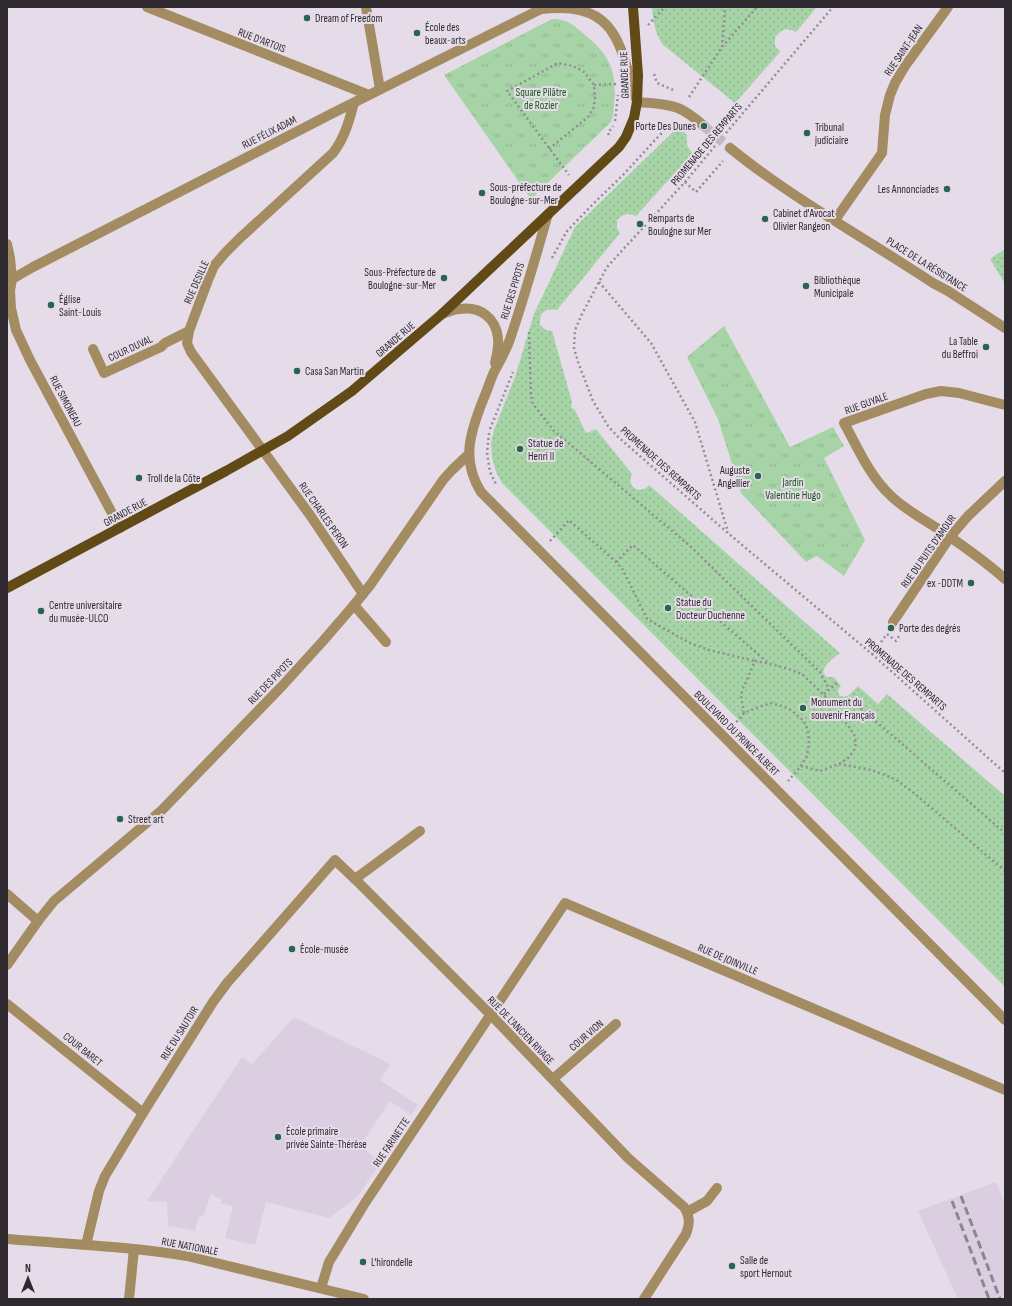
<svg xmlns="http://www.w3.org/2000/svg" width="1012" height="1306" viewBox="0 0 1012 1306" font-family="'Sofia Sans Condensed',sans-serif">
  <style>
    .built { fill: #dbcee0 }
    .grass { fill: url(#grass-dots) }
    .park { fill: url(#park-tufts) }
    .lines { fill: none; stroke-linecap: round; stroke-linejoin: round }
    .minor-tunnel { stroke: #c1b8c4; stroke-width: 10; stroke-dasharray: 10 5; stroke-linecap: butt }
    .path { stroke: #938c96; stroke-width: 2.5; stroke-dasharray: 2 3; stroke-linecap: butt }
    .minor { stroke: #a38c61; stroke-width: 10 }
    .major { stroke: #624a16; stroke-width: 10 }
    .rail { stroke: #8d868f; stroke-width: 3; stroke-dasharray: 8 4; stroke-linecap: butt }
    .poi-dot { fill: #2a644e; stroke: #e6dce9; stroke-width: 1.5 }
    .labels { text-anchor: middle; stroke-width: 4; stroke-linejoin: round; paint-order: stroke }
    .poi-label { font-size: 11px; fill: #2e2a2f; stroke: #e6dce9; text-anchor: start }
    .street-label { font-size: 11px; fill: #2e2a2f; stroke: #e6dce9 }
    .park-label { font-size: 11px; fill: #12581a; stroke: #e6dce9 }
  </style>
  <defs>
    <pattern id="grass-dots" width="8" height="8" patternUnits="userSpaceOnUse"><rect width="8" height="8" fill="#a6d4a6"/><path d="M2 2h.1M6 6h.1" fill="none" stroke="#8fb68f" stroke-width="1.8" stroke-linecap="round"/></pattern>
    <pattern id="park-tufts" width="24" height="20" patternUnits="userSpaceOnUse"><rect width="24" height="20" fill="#a6d4a6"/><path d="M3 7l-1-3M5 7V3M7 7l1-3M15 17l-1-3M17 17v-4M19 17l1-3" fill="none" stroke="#8fb68f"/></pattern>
  </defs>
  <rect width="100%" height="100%" fill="#e6dce9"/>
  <g class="built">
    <path d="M294,1017L390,1064L380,1080L418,1105L411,1115L390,1101L360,1146L381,1162L358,1196L329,1218L266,1202L255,1245L225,1238L233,1206L220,1203L222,1200L211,1194L203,1217L199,1216L195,1231L168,1226L167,1202L147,1201L242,1057L252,1064Z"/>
    <path d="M996,1182L1005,1205V1299H958L918,1211Z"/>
  </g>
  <g class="grass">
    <path d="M652,7H817L796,32C785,27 783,29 775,37V46L780,52L735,103L662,44C655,32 653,21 652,7Z"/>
    <path d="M678,127L687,135C686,143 687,148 693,153L636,216C627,212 623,214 617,220V228L620,233L557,310C545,308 539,312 540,325L546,330L552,331L572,402L571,407L575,410L586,433L596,429L632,474C629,482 630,485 637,490L645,489L649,485L840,653C834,658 824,664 823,673L827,677H834L841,686L838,690L839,695L843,697L849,695L858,686L878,704L887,694L1005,796V987L502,483L496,472L492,457L491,442L494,430L515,377L534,314L575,227Z"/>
    <path d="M1005,249V281L1004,282L990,259Z"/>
  </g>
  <g class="park">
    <path d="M552,19C567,19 572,24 584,34C616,60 617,77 613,116L611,122L531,199L444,75Z"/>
    <path d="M724,326L790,447L833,427L844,446L824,458L865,540L844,576L817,556L806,562L741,493L718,419L687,357Z"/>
  </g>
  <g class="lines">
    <path class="minor-tunnel" d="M704,126L730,148"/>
    <g class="path">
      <path d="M648,25L665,7"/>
      <path d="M722,47L725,9L726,7"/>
      <path d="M654,74L657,83L673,90"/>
      <path d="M594,85L617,84"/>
      <path d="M689,97L722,47L757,7"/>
      <path d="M615,121L618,95"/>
      <path d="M726,133L833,7"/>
      <path d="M609,135L608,133L613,126"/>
      <path d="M715,146L685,182L607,267L582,314L575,330L574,348L578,362L593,401L608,426L617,436L729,534L872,654L1005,773"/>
      <path d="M549,149L588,117L594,107L595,98L594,85L584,72L573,66L558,63L507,91L569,175"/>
      <path d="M685,182L696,192L723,161"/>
      <path d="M552,258L567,231L595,202L622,176L669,125L676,123"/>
      <path d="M599,282L651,343L695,422L728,532"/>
      <path d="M529,332L531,396L533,404L553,430L690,546L820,672L829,689"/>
      <path d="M490,429L513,372"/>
      <path d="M489,433L487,453L490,472L497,486"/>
      <path d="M550,541L569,520L616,562L623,570L647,619L690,643L709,650L755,661"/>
      <path d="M616,562L633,545L768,663"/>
      <path d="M872,654L887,634L896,641L899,636"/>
      <path d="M824,694L838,682"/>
      <path d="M744,713L741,696L742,691L755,661L775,665L792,670L803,675L831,702L857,705L1005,833"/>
      <path d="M733,726L744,713L756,708L771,703L782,706L791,710L804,721L808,731L809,743L807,756L801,766L788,781"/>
      <path d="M839,764L872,770L895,779L914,793L1005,871"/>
      <path d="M801,766L820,771L839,764L848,758L854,751L856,743L854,734L831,702"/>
    </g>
    <g class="minor">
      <path d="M147,7L369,95"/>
      <path d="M366,7L380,89"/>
      <path d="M541,9C617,1 619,42 637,102C651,103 665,103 678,108C688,112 696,119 704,126"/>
      <path d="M354,103C349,121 345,137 333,153L240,238L225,253L214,266L208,280L189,331L187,343L191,352L310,515L363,594"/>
      <path d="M730,148C793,199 865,238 933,283L948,291L1005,328"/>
      <path d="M548,214C536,256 524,298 510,339C506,351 500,361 494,372C490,381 487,391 483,400C470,433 461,460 481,492L1005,1020"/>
      <path d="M835,220L882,153L885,115L890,95L895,83L905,66L948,7"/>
      <path d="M7,244L10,258L12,279L10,291L11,308L16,330L30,360L120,528"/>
      <path d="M7,282L33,267L331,114L545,7"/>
      <path d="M442,314C448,312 454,309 460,309C480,306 496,318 498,338C499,346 497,355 495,363"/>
      <path d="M93,349L104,373L161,347L165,343L189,331"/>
      <path d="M1005,405L959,393L941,391L926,394L844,423C858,448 869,475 890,495C904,509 923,519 940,530C962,545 985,561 1005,579"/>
      <path d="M354,605L386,642"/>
      <path d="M893,622L950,537L968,516L1005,481"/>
      <path d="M355,879L420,831"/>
      <path d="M7,894L38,921"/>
      <path d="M7,965L38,921L54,901L162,810L283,685L323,641L354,605L371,584L443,480L452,470L469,454"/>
      <path d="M7,1004L143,1113"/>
      <path d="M553,1079L616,1024"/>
      <path d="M687,1212L707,1201L717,1188"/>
      <path d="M7,1239C67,1244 127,1246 187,1256L364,1299"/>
      <path d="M86,1245L99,1191L105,1176L143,1113L213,1002L227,983L335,860L355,879L491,1015L628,1158L684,1207C690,1217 690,1223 686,1234L644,1299"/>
      <path d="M321,1288L329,1262L365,1203L565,903L1005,1090"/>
      <path d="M129,1299L134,1249"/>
    </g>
    <path class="major" d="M7,588L226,471L288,436L352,391L442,314L578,186L619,147L626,137L634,118L637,102L638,75L633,7"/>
    <g class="rail">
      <path d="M961,1196L1000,1299"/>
      <path d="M952,1201L989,1299"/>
    </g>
  </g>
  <g class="poi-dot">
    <circle cx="307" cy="18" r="4"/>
    <circle cx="417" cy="33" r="4"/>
    <circle cx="704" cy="126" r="4"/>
    <circle cx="807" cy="133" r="4"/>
    <circle cx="947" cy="189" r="4"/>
    <circle cx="482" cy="193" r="4"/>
    <circle cx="765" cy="219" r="4"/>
    <circle cx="640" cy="224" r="4"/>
    <circle cx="444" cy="278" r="4"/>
    <circle cx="806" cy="286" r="4"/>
    <circle cx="51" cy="305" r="4"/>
    <circle cx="986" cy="347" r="4"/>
    <circle cx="297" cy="371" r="4"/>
    <circle cx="520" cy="449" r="4"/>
    <circle cx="758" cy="476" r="4"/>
    <circle cx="139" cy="478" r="4"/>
    <circle cx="971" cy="583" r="4"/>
    <circle cx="668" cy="608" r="4"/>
    <circle cx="41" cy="611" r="4"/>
    <circle cx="891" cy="628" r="4"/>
    <circle cx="803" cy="708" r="4"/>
    <circle cx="120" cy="819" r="4"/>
    <circle cx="292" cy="949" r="4"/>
    <circle cx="278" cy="1137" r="4"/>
    <circle cx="363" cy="1262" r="4"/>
    <circle cx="732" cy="1266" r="4"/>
  </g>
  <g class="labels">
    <g class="poi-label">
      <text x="315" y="22">Dream of Freedom</text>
      <text x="425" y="31">École des<tspan x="425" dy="13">beaux-arts</tspan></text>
      <text x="696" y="130" text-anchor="end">Porte Des Dunes</text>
      <text x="815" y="131">Tribunal<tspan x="815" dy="13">judiciaire</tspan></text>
      <text x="490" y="191">Sous-préfecture de<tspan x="490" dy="13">Boulogne-sur-Mer</tspan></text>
      <text x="939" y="193" text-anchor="end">Les Annonciades</text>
      <text x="773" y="217">Cabinet d'Avocat<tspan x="773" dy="13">Olivier Rangeon</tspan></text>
      <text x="648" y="222">Remparts de<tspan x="648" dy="13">Boulogne sur Mer</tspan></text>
      <text x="436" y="276" text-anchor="end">Sous-Préfecture de<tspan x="436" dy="13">Boulogne-sur-Mer</tspan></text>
      <text x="814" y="284">Bibliothèque<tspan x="814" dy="13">Municipale</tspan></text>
      <text x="59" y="303">Église<tspan x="59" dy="13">Saint-Louis</tspan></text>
      <text x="978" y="345" text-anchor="end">La Table<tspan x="978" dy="13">du Beffroi</tspan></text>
      <text x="305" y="375">Casa San Martin</text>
      <text x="528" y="447">Statue de<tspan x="528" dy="13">Henri II</tspan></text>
      <text x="750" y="474" text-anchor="end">Auguste<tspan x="750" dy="13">Angellier</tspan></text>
      <text x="147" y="482">Troll de la Côte</text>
      <text x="963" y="587" text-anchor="end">ex -DDTM</text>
      <text x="676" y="606">Statue du<tspan x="676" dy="13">Docteur Duchenne</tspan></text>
      <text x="49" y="609">Centre universitaire<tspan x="49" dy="13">du musée-ULCO</tspan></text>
      <text x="899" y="632">Porte des degrés</text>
      <text x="811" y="706">Monument du<tspan x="811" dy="13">souvenir Français</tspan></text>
      <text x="128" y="823">Street art</text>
      <text x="300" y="953">École-musée</text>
      <text x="286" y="1135">École primaire<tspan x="286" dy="13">privée Sainte-Thérèse</tspan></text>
      <text x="740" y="1264">Salle de<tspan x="740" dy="13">sport Hernout</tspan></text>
      <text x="371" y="1266">L'hirondelle</text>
    </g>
    <g class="street-label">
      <text transform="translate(262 40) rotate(21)" y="4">RUE D'ARTOIS</text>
      <text transform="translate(903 50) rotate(-56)" y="4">RUE SAINT-JEAN</text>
      <text transform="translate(624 75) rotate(-92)" y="4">GRANDE RUE</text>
      <text transform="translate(269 132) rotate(-27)" y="4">RUE FÉLIX ADAM</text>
      <text transform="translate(706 144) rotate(-50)" y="4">PROMENADE DES REMPARTS</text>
      <text transform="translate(927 264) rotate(32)" y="4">PLACE DE LA RÉSISTANCE</text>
      <text transform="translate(196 282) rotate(-66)" y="4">RUE DESILLE</text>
      <text transform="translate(512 291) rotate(-73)" y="4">RUE DES PIPOTS</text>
      <text transform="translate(395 339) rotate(-41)" y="4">GRANDE RUE</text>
      <text transform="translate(130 348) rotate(-25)" y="4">COUR DUVAL</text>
      <text transform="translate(66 401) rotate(62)" y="4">RUE SIMONEAU</text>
      <text transform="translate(866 403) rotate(-20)" y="4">RUE GUYALE</text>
      <text transform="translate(661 463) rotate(42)" y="4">PROMENADE DES REMPARTS</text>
      <text transform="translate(125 512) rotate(-28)" y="4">GRANDE RUE</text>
      <text transform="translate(324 515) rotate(55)" y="4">RUE CHARLES PERON</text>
      <text transform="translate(928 551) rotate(-55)" y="4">RUE DU PUITS D'AMOUR</text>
      <text transform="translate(906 674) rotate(41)" y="4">PROMENADE DES REMPARTS</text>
      <text transform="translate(270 681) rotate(-46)" y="4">RUE DES PIPOTS</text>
      <text transform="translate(737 733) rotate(45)" y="4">BOULEVARD DU PRINCE ALBERT</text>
      <text transform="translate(728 959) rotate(23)" y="4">RUE DE JOINVILLE</text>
      <text transform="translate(521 1030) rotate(46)" y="4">RUE DE L'ANCIEN RIVAGE</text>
      <text transform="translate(179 1033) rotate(-58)" y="4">RUE DU SAUTOIR</text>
      <text transform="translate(586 1035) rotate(-41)" y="4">COUR VION</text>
      <text transform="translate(83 1049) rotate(39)" y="4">COUR BARET</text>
      <text transform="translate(391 1142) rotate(-56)" y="4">RUE FARINETTE</text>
      <text transform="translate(190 1246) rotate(11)" y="4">RUE NATIONALE</text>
    </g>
    <g class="park-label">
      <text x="541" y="96">Square Pilâtre<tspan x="541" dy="13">de Rozier</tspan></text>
      <text x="793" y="486">Jardin<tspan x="793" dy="13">Valentine Hugo</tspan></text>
    </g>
  </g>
  <rect width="1012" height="1306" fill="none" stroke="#2e2a2f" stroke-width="16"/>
  <g transform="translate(28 1278)" stroke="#e6dce9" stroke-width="3" paint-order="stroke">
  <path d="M0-3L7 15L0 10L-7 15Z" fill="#2e2a2f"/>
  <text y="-6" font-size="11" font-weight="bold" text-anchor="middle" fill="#2e2a2f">N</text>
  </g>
</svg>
